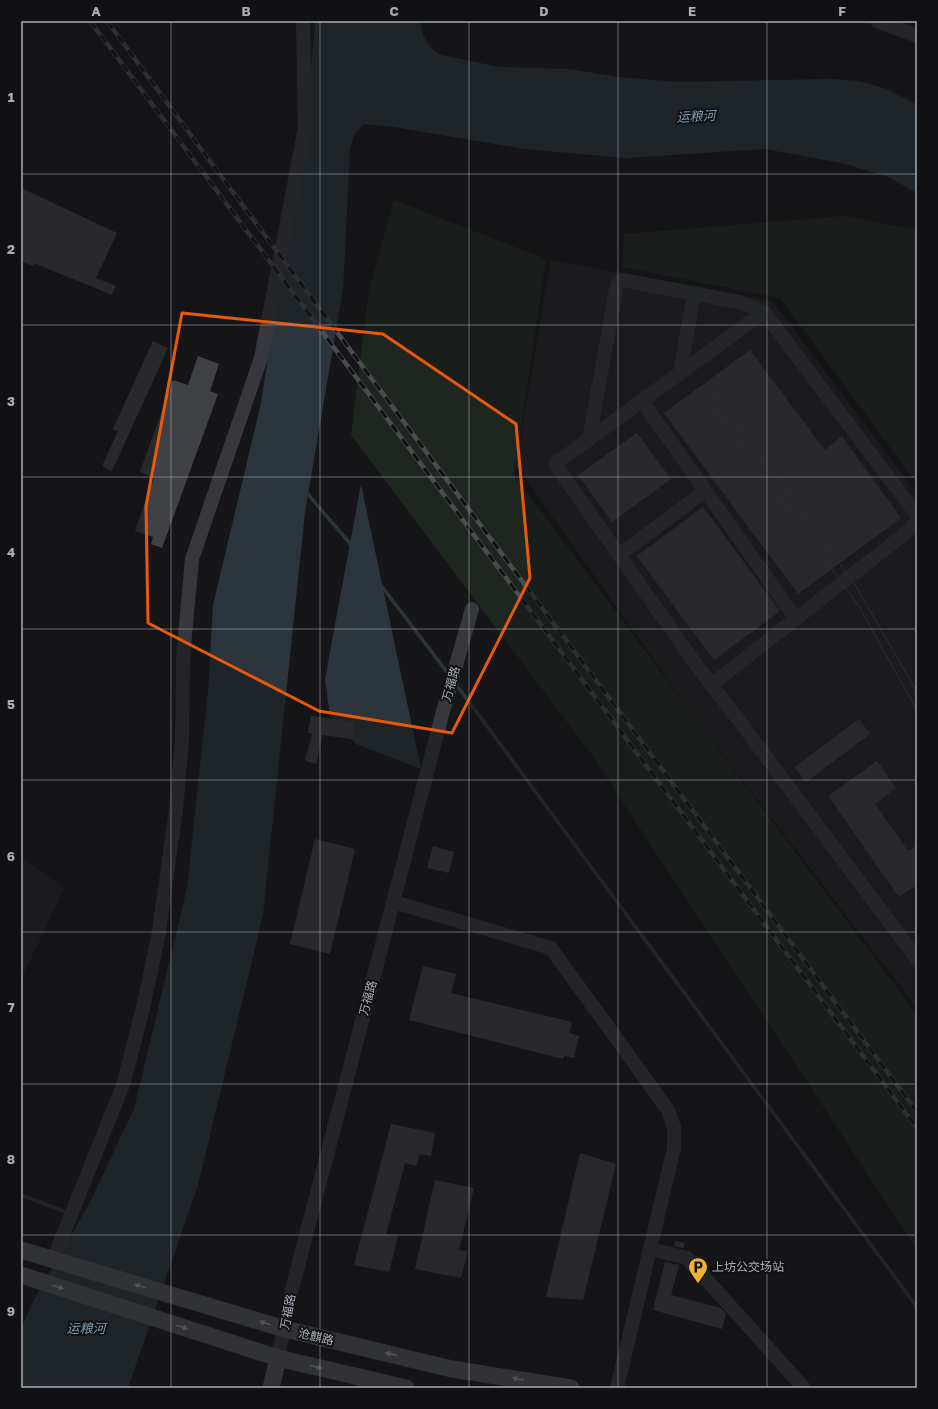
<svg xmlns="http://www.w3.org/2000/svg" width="938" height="1409" viewBox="0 0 938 1409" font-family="'Golos Text','Noto Sans SC',sans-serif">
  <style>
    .built { fill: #222225 }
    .green { fill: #1e261f }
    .water { fill: #2c353c }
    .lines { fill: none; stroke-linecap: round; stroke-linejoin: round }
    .stream { stroke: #2c353c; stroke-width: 3.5 }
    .building { fill: #404145 }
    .minor { stroke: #37383d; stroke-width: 14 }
    .major { stroke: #53555c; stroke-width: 17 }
    .tram { stroke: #4a4c52; stroke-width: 1 }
    .rail-casing { stroke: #4a4c52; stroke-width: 4.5 }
    .rail { stroke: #111113; stroke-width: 3; stroke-dasharray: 9; stroke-linecap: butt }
    .oneway { fill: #979ba6 }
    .marked { fill: none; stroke: #e8590c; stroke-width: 3; stroke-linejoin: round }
    .grid { fill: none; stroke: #a8adb8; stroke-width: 1; stroke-opacity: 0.55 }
    .labels { text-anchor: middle; stroke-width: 4; stroke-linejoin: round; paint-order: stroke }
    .street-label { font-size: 12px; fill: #a8adb8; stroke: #111113 }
    .poi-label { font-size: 12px; fill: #a8adb8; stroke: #111113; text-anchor: start }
    .water-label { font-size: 13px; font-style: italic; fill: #7f9bb3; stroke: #111113 }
    .neatline { fill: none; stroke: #a8adb8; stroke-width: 1.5 }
    .grid-label { font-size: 13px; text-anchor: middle; font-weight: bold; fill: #a8adb8 }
  </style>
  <rect width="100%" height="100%" fill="#161618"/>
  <g class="built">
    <path d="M551,260L772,301L917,494V1008L694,716L516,465Z"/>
    <path d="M21,856L64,888L21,980Z"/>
  </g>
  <g class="green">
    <path d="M394,200L546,259L514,475L917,1015V1249L591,754L351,435L369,289Z"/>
    <path d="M844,216L917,230V484L780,298L622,267L624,234Z"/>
  </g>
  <g class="water">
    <path d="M315,21H420L423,35L430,48L441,55L500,67L569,69L618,77L677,82L832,79L859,81L887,89L917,105V193L888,177L846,164L765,149L626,158L525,149L394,127L363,124L354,135L350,149L343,289L305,512L263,915L198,1185L128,1388H21V1328L35,1298L89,1204L134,1109L187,888L208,691L213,605L261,403L309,91Z"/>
    <path d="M361,484L421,769L356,744L330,716L325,679Z"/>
  </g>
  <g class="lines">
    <g class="stream">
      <path d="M306,492L353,547"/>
      <path d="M380,584L450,676"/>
      <path d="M455,683L917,1307"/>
      <path d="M21,1195L69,1213"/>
    </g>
  </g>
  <g class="building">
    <path d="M21,188L117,233L96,278L116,286L112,295L34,263L33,266L21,261Z"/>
    <path d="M153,341L168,348L112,471L102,466L118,431L113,429Z"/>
    <path d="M750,350L825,450L842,436L901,518L798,594L664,413Z"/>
    <path d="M198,356L219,364L210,391L218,394L162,548L151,544L153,537L135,531L154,478L140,472L173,380L188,385Z"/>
    <path d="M637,433L671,479L612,522L578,475Z"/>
    <path d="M703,507L780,611L714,660L637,556Z"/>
    <path d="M311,716L354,722L352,739L323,735L316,764L305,761L312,733H308Z"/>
    <path d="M859,719L870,734L806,782L795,767Z"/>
    <path d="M877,761L896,788L875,804L908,851L917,845V885L899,897L828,796Z"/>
    <path d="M315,839L355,849L330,954L290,944Z"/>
    <path d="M433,846L454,852L449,873L427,868Z"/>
    <path d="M423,966L456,974L451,993L572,1022L569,1033L579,1036L574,1058L564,1056L563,1059L409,1020Z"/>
    <path d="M391,1124L435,1133L431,1156L419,1154L417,1166L405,1163L386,1234L398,1236L389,1272L354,1265Z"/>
    <path d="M580,1153L616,1164L583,1300L546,1297Z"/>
    <path d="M435,1180L474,1188L459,1250L468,1251L461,1278L415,1269Z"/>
    <path d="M675,1241L685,1243L683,1248L674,1246Z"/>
    <path d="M665,1262L679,1265L671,1295L721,1308L726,1314L722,1329L653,1310Z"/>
  </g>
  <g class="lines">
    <g class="minor">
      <path d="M877,21L917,36"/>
      <path d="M764,312L555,464L697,666L735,715L917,959"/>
      <path d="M680,373L694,294"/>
      <path d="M642,401L796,619"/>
      <path d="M589,440L617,284L622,280L739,302L764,312L917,515"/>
      <path d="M619,555L705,491"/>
      <path d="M711,685L902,536L917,522"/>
      <path d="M393,902L551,948L668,1110L674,1127V1148L617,1388"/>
      <path d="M650,1249L687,1258L804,1388"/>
      <path d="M53,1260L123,1085L142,1012L158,938L176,810L182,741L183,657L192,559L261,358L305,127L303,21"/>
      <path d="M278,1358L292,1289L442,715L472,609"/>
    </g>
    <g class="major">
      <path d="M21,1250L285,1329L452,1369L571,1388"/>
      <path d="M21,1275L278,1358L406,1388"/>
      <path d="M271,1388L278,1358"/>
    </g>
    <g class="tram">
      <path d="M713,391L854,583L917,692"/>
      <path d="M706,397L858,605L917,710"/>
    </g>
    <g class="rail-casing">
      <g id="rail">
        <path d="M90,21L917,1128"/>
        <path d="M107,21L215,168L917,1112"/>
      </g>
    </g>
    <use href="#rail" class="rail"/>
  </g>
  <defs><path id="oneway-solid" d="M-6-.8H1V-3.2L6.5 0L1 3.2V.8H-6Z"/></defs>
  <g class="oneway">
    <use href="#oneway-solid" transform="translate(140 1286) rotate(-163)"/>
    <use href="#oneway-solid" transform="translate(58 1287) rotate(18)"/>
    <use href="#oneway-solid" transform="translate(265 1323) rotate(-163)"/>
    <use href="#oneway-solid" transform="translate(182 1327) rotate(18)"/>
    <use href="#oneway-solid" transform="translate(391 1354) rotate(-167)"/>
    <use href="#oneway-solid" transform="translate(316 1367) rotate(13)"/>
    <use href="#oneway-solid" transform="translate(518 1379) rotate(-171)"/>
  </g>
  <path d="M0 0H938V1409H0ZM182,313L383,334L516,424L530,578L452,733L319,711L148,623L146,506Z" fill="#161618" fill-opacity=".55" fill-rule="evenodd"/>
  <path class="marked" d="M182,313L383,334L516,424L530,578L452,733L319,711L148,623L146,506Z"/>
  <path class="grid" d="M171,21V1388M320,21V1388M469,21V1388M618,21V1388M767,21V1388M21,174H917M21,325H917M21,477H917M21,629H917M21,780H917M21,932H917M21,1084H917M21,1235H917"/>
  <defs>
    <g id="parking-pin" transform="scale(1)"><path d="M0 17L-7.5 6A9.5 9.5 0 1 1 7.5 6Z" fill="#f2b134" stroke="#111113"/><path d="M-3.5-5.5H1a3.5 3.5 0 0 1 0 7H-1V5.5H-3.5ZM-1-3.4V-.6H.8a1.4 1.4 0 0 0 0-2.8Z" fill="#111"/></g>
  </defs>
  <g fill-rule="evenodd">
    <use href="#parking-pin" x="698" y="1267"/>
  </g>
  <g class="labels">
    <g class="street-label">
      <text transform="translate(451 684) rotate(-74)" y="4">万福路</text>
      <text transform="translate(368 998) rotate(-75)" y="4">万福路</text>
      <text transform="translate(288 1312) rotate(-79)" y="4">万福路</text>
      <text transform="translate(316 1337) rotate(13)" y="4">沧麒路</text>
    </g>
    <g class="poi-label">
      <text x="712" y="1271">上坊公交场站</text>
    </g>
    <g class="water-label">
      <text transform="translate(696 116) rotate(-3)" y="5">运粮河</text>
      <text x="86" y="1333">运粮河</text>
    </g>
  </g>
  <rect width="938" height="1409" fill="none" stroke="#111113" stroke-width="44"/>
  <rect x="22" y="22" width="894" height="1365" class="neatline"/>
  <g class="grid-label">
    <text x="96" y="16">A</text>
    <text x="246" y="16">B</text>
    <text x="394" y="16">C</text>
    <text x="544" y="16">D</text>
    <text x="692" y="16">E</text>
    <text x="842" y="16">F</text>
    <text x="11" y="102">1</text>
    <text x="11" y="254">2</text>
    <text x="11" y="406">3</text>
    <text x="11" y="557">4</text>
    <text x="11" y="709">5</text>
    <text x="11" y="861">6</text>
    <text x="11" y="1012">7</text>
    <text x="11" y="1164">8</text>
    <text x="11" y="1316">9</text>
  </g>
</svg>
